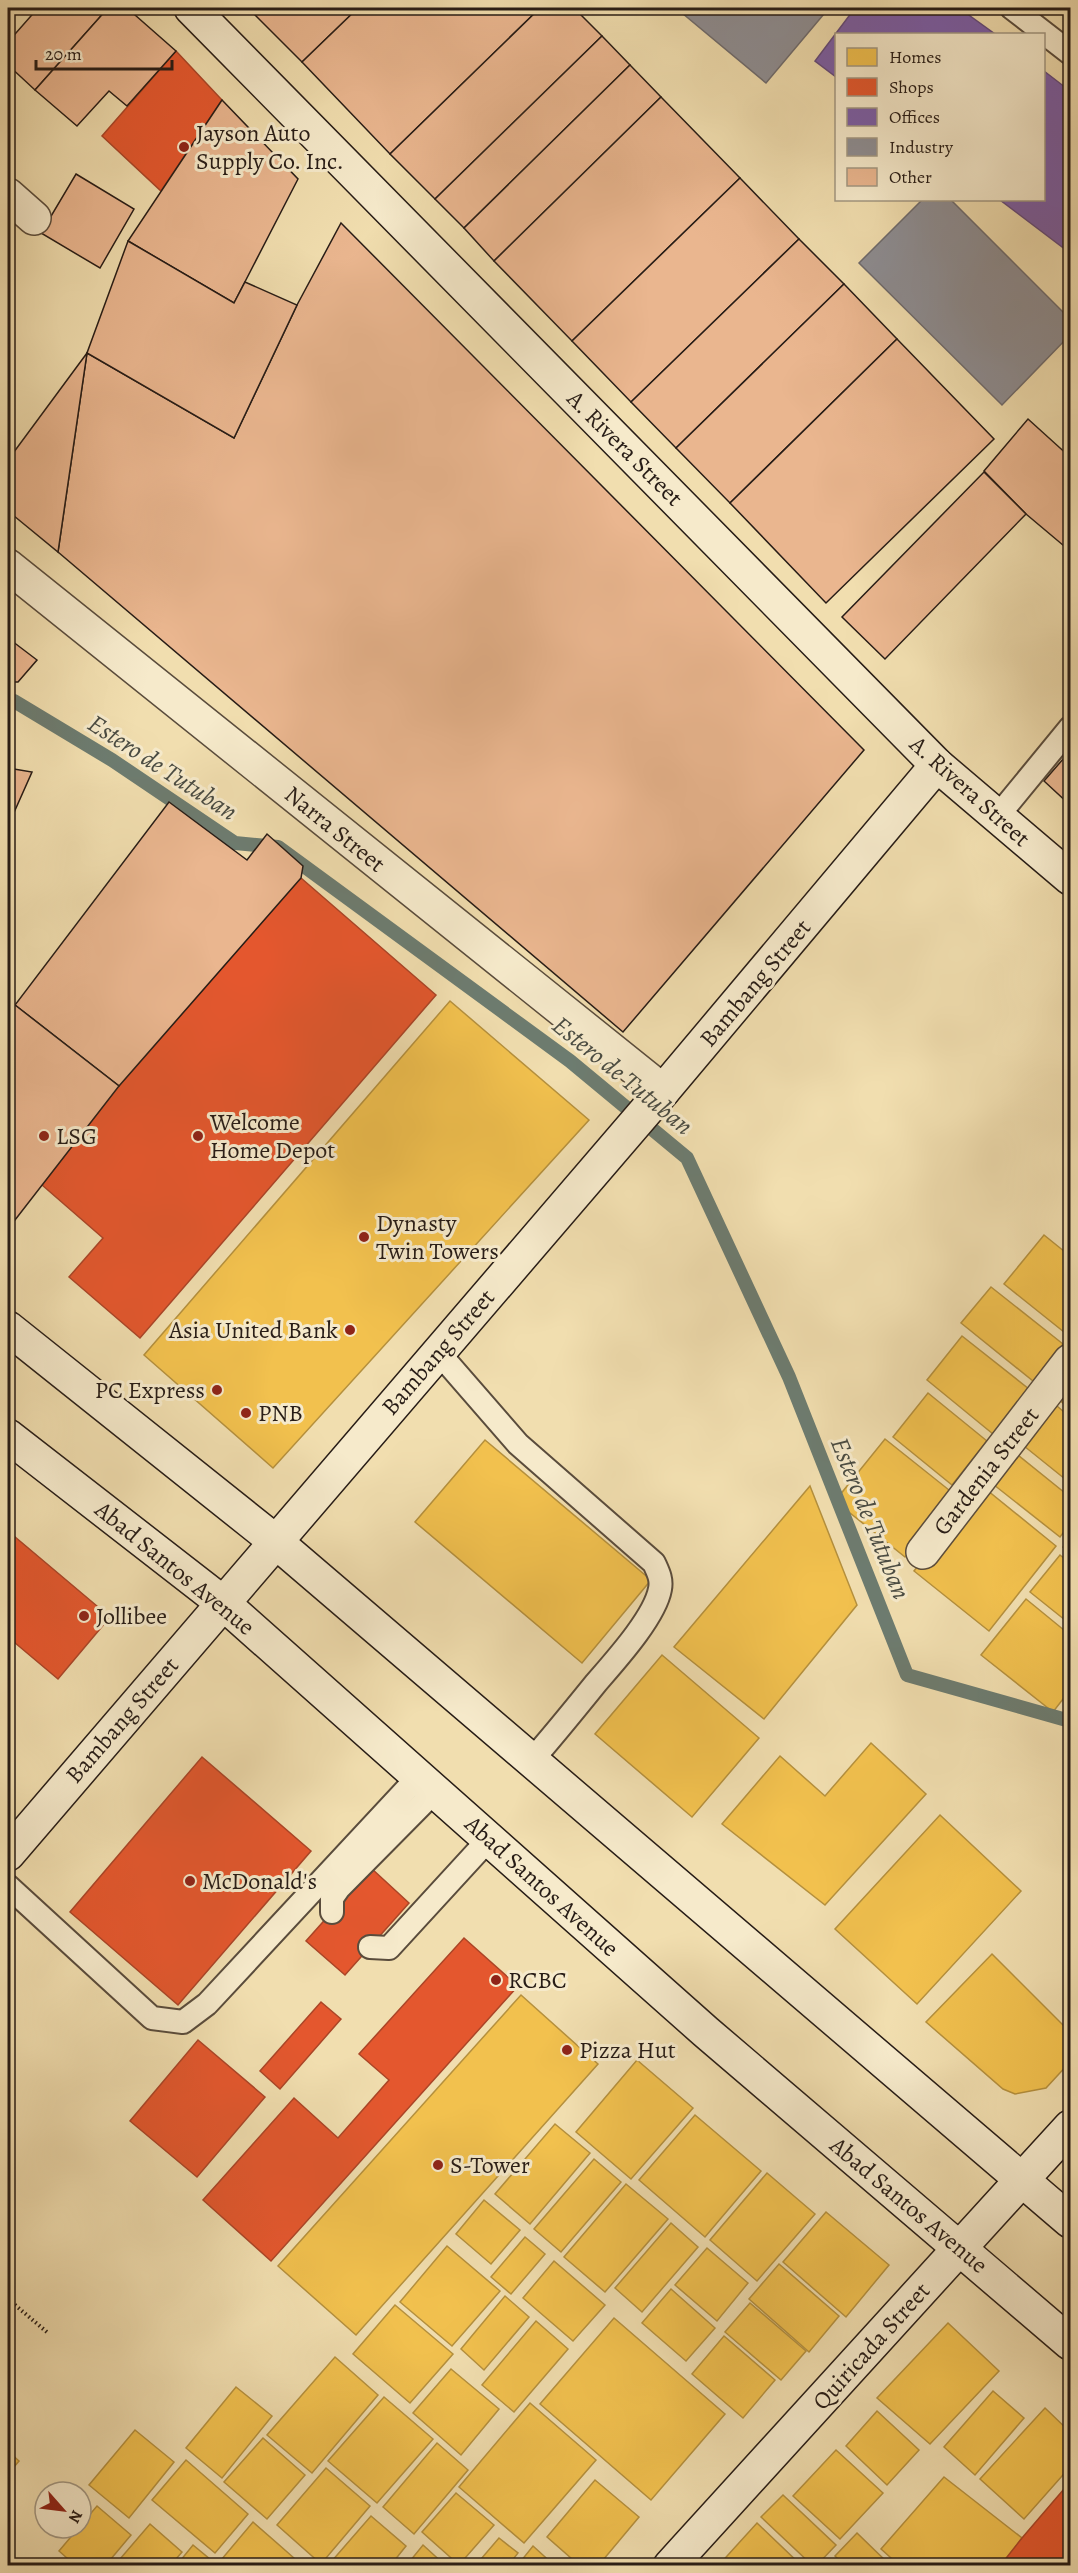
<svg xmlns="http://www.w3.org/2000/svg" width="1078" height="2573" viewBox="0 0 1078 2573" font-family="Alegreya,serif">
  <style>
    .homes { fill: #f2c14e; stroke: #b5903d; stroke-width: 1.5 }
    .shops { fill: #e4572e; stroke: #ab4527; stroke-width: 1.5 }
    .offices { fill: #7b5ea7; stroke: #624a7c; stroke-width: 1.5 }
    .industry { fill: #8d8d92; stroke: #6e6b6d; stroke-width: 1.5 }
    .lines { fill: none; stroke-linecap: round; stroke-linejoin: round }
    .stream { stroke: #6d7c70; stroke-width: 14 }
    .building { fill: #eab68f; stroke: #271c16; stroke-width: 1.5 }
    .lane-casing { stroke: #5a4c3c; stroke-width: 26 }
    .street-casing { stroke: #5a4c3c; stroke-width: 36 }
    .secondary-casing { stroke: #271c16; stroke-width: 36 }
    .path { stroke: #271c16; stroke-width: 4; stroke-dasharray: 1.5 3; stroke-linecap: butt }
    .lane { stroke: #f6eacb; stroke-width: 22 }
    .street { stroke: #f6eacb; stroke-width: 33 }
    .secondary { stroke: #f6eacb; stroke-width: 33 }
    .poi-dot { fill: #8f2418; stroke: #f6eacb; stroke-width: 2 }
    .labels { text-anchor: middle; stroke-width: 6; stroke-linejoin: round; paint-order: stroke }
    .poi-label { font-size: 24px; fill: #271c16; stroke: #f6eacb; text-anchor: start }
    .street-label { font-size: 24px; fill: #271c16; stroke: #f6eacb }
    .water-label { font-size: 26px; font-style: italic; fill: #4a4c43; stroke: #f6eacb }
  </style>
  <rect width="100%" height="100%" fill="#f1deaf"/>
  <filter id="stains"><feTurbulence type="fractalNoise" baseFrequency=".00333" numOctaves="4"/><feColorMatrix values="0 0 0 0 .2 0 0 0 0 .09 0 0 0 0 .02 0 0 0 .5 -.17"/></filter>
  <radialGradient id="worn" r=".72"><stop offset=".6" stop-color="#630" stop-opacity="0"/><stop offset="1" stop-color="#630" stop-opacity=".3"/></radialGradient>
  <g class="homes">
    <path d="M450,1001L589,1120L273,1468L144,1355Z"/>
    <path d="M1070,1038V1052L1064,1046Z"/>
    <path d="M1044,1235L1070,1256L1069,1336L1004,1284Z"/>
    <path d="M991,1287L1063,1344L1033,1381L961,1323Z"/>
    <path d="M962,1336L1029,1389L993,1434L927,1380Z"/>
    <path d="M1070,1384V1409L1058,1399Z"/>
    <path d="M928,1393L987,1441L952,1485L893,1437Z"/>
    <path d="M1051,1401L1070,1417V1483L1019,1442Z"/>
    <path d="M885,1439L954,1494L905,1557L835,1501Z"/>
    <path d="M485,1440L651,1580L582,1663L415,1522Z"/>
    <path d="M1013,1451L1070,1497V1524L1060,1537L989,1481Z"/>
    <path d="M810,1486L857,1605L764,1719L674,1647Z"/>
    <path d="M982,1486L1056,1546L989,1631L914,1571Z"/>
    <path d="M1070,1537V1553L1063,1547Z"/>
    <path d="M1060,1555L1070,1563V1624L1030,1592Z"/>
    <path d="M1026,1599L1070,1635V1690L1053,1712L981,1655Z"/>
    <path d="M662,1655L759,1738L692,1817L595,1734Z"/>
    <path d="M871,1743L926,1794L825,1905L722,1824L780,1756L825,1796Z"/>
    <path d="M940,1815L1021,1891L917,2004L835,1929Z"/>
    <path d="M992,1954L1070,2032V2062L1046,2088L1015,2094L1003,2089L926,2022Z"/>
    <path d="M521,1995L598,2064L356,2335L278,2266Z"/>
    <path d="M637,2060L693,2108L631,2179L576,2132Z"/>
    <path d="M695,2115L761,2171L705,2237L639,2180Z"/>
    <path d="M555,2124L590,2153L530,2224L495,2194Z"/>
    <path d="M594,2159L621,2182L561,2252L534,2229Z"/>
    <path d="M767,2173L815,2214L757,2281L710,2240Z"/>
    <path d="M626,2184L668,2219L605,2292L564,2257Z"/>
    <path d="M484,2200L520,2230L491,2264L456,2234Z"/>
    <path d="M826,2212L889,2265L846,2317L783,2262Z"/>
    <path d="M671,2223L698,2247L642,2312L615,2288Z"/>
    <path d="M525,2237L545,2254L511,2294L491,2277Z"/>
    <path d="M447,2246L500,2291L452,2346L400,2302Z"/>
    <path d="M707,2248L748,2283L717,2321L675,2285Z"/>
    <path d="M554,2261L605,2305L573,2341L523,2298Z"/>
    <path d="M779,2264L839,2316L809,2352L749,2299Z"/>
    <path d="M671,2289L715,2328L686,2361L642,2323Z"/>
    <path d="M505,2296L529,2317L484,2370L461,2349Z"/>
    <path d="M750,2303L806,2351L781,2380L725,2332Z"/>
    <path d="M395,2305L453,2354L410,2403L353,2354Z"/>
    <path d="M614,2318L725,2414L651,2500L540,2404Z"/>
    <path d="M536,2321L568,2349L514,2412L482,2385Z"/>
    <path d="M948,2323L999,2371L930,2444L877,2398Z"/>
    <path d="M724,2336L775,2380L743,2418L692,2374Z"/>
    <path d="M335,2357L378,2395L312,2473L267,2435Z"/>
    <path d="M451,2369L499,2409L461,2455L413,2413Z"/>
    <path d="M236,2387L272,2416L222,2478L186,2448Z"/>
    <path d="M993,2391L1024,2418L975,2475L944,2447Z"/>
    <path d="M384,2397L433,2439L377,2503L328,2461Z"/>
    <path d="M530,2403L596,2460L524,2543L459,2487Z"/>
    <path d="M1045,2408L1070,2432V2467L1024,2519L980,2479Z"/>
    <path d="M877,2411L919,2450L887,2485L846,2446Z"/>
    <path d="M135,2430L174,2462L129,2518L89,2485Z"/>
    <path d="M263,2438L305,2475L267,2519L224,2482Z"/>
    <path d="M437,2443L468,2470L414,2534L383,2507Z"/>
    <path d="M836,2450L883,2493L840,2539L793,2496Z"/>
    <path d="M8,2451L19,2461L8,2474Z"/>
    <path d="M186,2460L248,2514L215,2553L152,2500Z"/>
    <path d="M326,2468L370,2506L321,2564L277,2525Z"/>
    <path d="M944,2477L1022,2538L1000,2566H900L881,2549Z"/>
    <path d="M595,2480L639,2517L598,2566H580L547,2537Z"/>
    <path d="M456,2493L494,2525L459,2565L422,2532Z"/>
    <path d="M783,2495L836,2545L816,2566H813L761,2517Z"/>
    <path d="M97,2506L131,2535L105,2566H76L59,2551Z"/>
    <path d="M371,2516L406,2546L390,2566H334L331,2562Z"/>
    <path d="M253,2522L294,2558L288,2566H216Z"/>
    <path d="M757,2523L802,2566H718Z"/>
    <path d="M150,2524L182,2552L170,2566H114Z"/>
    <path d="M857,2533L891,2566H845L835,2556Z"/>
    <path d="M499,2538L518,2553L508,2566H475Z"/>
    <path d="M193,2545L211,2560L207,2566H176Z"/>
    <path d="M423,2545L446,2566H406Z"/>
    <path d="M533,2546L555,2566H517Z"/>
  </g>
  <g class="shops">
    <path d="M176,51L222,100L161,191L102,136Z"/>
    <path d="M301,878L436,995L140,1338L69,1277L103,1238L42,1185L119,1086Z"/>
    <path d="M8,1531L110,1617L58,1679L8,1637Z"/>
    <path d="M202,1757L311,1851L178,2005L70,1912Z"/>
    <path d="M371,1868L409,1903L345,1975L306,1941Z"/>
    <path d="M464,1938L518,1986L271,2261L203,2200L294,2098L338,2138L389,2080L359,2054Z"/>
    <path d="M321,2002L341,2019L280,2089L260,2071Z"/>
    <path d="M198,2040L265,2097L197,2177L130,2121Z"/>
    <path d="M1070,2482V2566H1000L1022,2538Z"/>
  </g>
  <g class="offices">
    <path d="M855,8H959L995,34H836V77L815,61Z"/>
    <path d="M1044,71L1070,91V253L1000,200H1044Z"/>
  </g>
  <g class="industry">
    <path d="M676,8H829L766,83Z"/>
    <path d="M922,200H951L1070,319V335L1002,405L859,263Z"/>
  </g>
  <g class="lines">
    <path class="stream" d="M8,701H14L112,760L235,843L278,847L570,1061L687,1158L789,1377L907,1675L1070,1721"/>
  </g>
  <g class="building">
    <path d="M38,8H108L35,90L8,65V42Z"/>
    <path d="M108,8H127L176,51L127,106L109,91L77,126L35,90Z"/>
    <path d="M248,8H358L302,62Z"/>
    <path d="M358,8H540L390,154L302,62Z"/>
    <path d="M540,8H574L602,36L435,199L390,154Z"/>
    <path d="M602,36L630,65L464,228L435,199Z"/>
    <path d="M630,65L661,97L494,261L464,228Z"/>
    <path d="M661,97L740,178L572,341L494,261Z"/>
    <path d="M222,100L298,179L234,303L128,241Z"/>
    <path d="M76,174L134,209L100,268L41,233Z"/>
    <path d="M740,178L799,239L631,402L572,341Z"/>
    <path d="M341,223L864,750L623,1032L58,552L87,353L234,438L297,305Z"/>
    <path d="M799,239L844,284L676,448L631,402Z"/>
    <path d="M128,241L234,303L245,282L297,305L234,438L87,353Z"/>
    <path d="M844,284L897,339L730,503L676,448Z"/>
    <path d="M897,339L994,439L826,603L730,503Z"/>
    <path d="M87,353L58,552L8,511V460Z"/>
    <path d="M1028,419L1070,457V551L1026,514L984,471Z"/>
    <path d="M984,472L1026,514L885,659L842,617Z"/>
    <path d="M8,638L37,660L18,682H8Z"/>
    <path d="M1064,758L1070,764V805L1044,781Z"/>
    <path d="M8,768L32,772L8,826Z"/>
    <path d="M169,802L247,860L267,834L303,866L301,878L119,1086L15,1005Z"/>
    <path d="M15,1005L119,1086L8,1229V1014Z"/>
  </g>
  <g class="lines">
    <g class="lane-casing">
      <g id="lane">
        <path d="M1012,8L1070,53"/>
        <path d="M997,817L1070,728"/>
        <path d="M438,1352L518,1444L654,1563C658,1572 662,1579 660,1589C655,1617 615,1661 596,1683C575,1709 554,1735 532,1760"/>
        <path d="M8,1886L152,2018L183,2022L207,2004L419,1776"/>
        <path d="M332,1912V1898L339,1888L435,1791"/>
        <path d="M370,1947L389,1948L489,1839"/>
      </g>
    </g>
    <g class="street-casing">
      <g id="street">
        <path d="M8,195L34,218"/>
        <path d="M8,566L663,1091"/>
        <path d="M923,1552L1070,1361"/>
      </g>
    </g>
    <g class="secondary-casing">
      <g id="secondary">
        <path d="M191,8L937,765L1070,878"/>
        <path d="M8,1328L275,1541L1070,2221"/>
        <path d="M8,1436L223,1603L706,2032L1070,2343"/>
        <path d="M8,1854L663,1091L937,765"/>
        <path d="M670,2566L1070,2127"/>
      </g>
    </g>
    <path class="path" d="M8,2299L48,2333"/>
    <use href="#lane" class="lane"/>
    <use href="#street" class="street"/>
    <use href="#secondary" class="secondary"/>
  </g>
  <g class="poi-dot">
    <circle cx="184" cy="147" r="6"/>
    <circle cx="44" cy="1136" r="6"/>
    <circle cx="198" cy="1136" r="6"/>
    <circle cx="364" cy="1237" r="6"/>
    <circle cx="350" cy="1330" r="6"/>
    <circle cx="217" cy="1390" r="6"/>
    <circle cx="246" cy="1413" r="6"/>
    <circle cx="84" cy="1616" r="6"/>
    <circle cx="190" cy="1881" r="6"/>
    <circle cx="496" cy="1980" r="6"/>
    <circle cx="567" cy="2050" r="6"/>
    <circle cx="438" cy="2165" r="6"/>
  </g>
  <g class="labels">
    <g class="poi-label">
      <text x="196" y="141">Jayson Auto<tspan x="196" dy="28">Supply Co. Inc.</tspan></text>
      <text x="210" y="1130">Welcome<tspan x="210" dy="28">Home Depot</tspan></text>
      <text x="56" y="1144">LSG</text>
      <text x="376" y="1231">Dynasty<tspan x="376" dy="28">Twin Towers</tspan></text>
      <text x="338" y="1338" text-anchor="end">Asia United Bank</text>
      <text x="205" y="1398" text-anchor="end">PC Express</text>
      <text x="258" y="1421">PNB</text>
      <text x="96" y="1624">Jollibee</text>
      <text x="202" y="1889">McDonald's</text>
      <text x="508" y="1988">RCBC</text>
      <text x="579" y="2058">Pizza Hut</text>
      <text x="450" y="2173">S-Tower</text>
    </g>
    <g class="street-label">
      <text transform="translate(625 448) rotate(45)" y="8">A. Rivera Street</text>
      <text transform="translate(970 791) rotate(42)" y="8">A. Rivera Street</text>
      <text transform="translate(335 829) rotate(39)" y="8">Narra Street</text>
      <text transform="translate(755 983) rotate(-50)" y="8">Bambang Street</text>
      <text transform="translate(438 1352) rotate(-49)" y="8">Bambang Street</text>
      <text transform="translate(986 1471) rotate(-52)" y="8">Gardenia Street</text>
      <text transform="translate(175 1568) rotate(39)" y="8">Abad Santos Avenue</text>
      <text transform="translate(122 1720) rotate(-49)" y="8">Bambang Street</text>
      <text transform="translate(542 1886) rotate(42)" y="8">Abad Santos Avenue</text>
      <text transform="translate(909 2205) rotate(40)" y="8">Abad Santos Avenue</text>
      <text transform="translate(871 2346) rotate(-48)" y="8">Quiricada Street</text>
    </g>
    <g class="water-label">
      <text transform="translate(163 767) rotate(33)" y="9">Estero de Tutuban</text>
      <text transform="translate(623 1075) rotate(39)" y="9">Estero de Tutuban</text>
      <text transform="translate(871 1518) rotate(68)" y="9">Estero de Tutuban</text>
    </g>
  </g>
  <rect width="1078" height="2573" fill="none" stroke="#f1deaf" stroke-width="30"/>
  <rect x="9" y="9" width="1060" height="2555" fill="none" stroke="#271c16" stroke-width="3"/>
  <rect x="15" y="15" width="1048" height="2543" fill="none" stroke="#271c16" stroke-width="1.5"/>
  <rect x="835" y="33" width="210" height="168" fill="#f6eacb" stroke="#a39883" stroke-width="1.5"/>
  <rect x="847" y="48" width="30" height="18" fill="#f2c14e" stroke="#a39883" stroke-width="1.5"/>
  <text x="889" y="63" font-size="18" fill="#271c16">Homes</text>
  <rect x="847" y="78" width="30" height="18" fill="#e4572e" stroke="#a39883" stroke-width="1.5"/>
  <text x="889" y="93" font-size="18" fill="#271c16">Shops</text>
  <rect x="847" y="108" width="30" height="18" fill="#7b5ea7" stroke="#a39883" stroke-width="1.5"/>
  <text x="889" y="123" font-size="18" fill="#271c16">Offices</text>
  <rect x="847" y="138" width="30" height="18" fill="#8d8d92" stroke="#a39883" stroke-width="1.5"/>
  <text x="889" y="153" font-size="18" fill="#271c16">Industry</text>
  <rect x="847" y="168" width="30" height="18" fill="#eab68f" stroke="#a39883" stroke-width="1.5"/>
  <text x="889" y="183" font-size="18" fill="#271c16">Other</text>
  <g transform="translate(63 2510) rotate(118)"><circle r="28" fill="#f6eacb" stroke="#a39883" stroke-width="1.5"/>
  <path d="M0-4.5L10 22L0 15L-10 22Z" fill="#8f2418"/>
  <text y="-9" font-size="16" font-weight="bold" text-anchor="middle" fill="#271c16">N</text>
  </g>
  <path d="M36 60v9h136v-9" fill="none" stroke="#271c16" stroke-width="3"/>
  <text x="45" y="60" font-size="18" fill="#271c16" stroke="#f6eacb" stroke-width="4.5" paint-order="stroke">20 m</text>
  <rect width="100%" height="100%" filter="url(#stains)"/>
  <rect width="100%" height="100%" fill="url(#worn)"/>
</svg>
